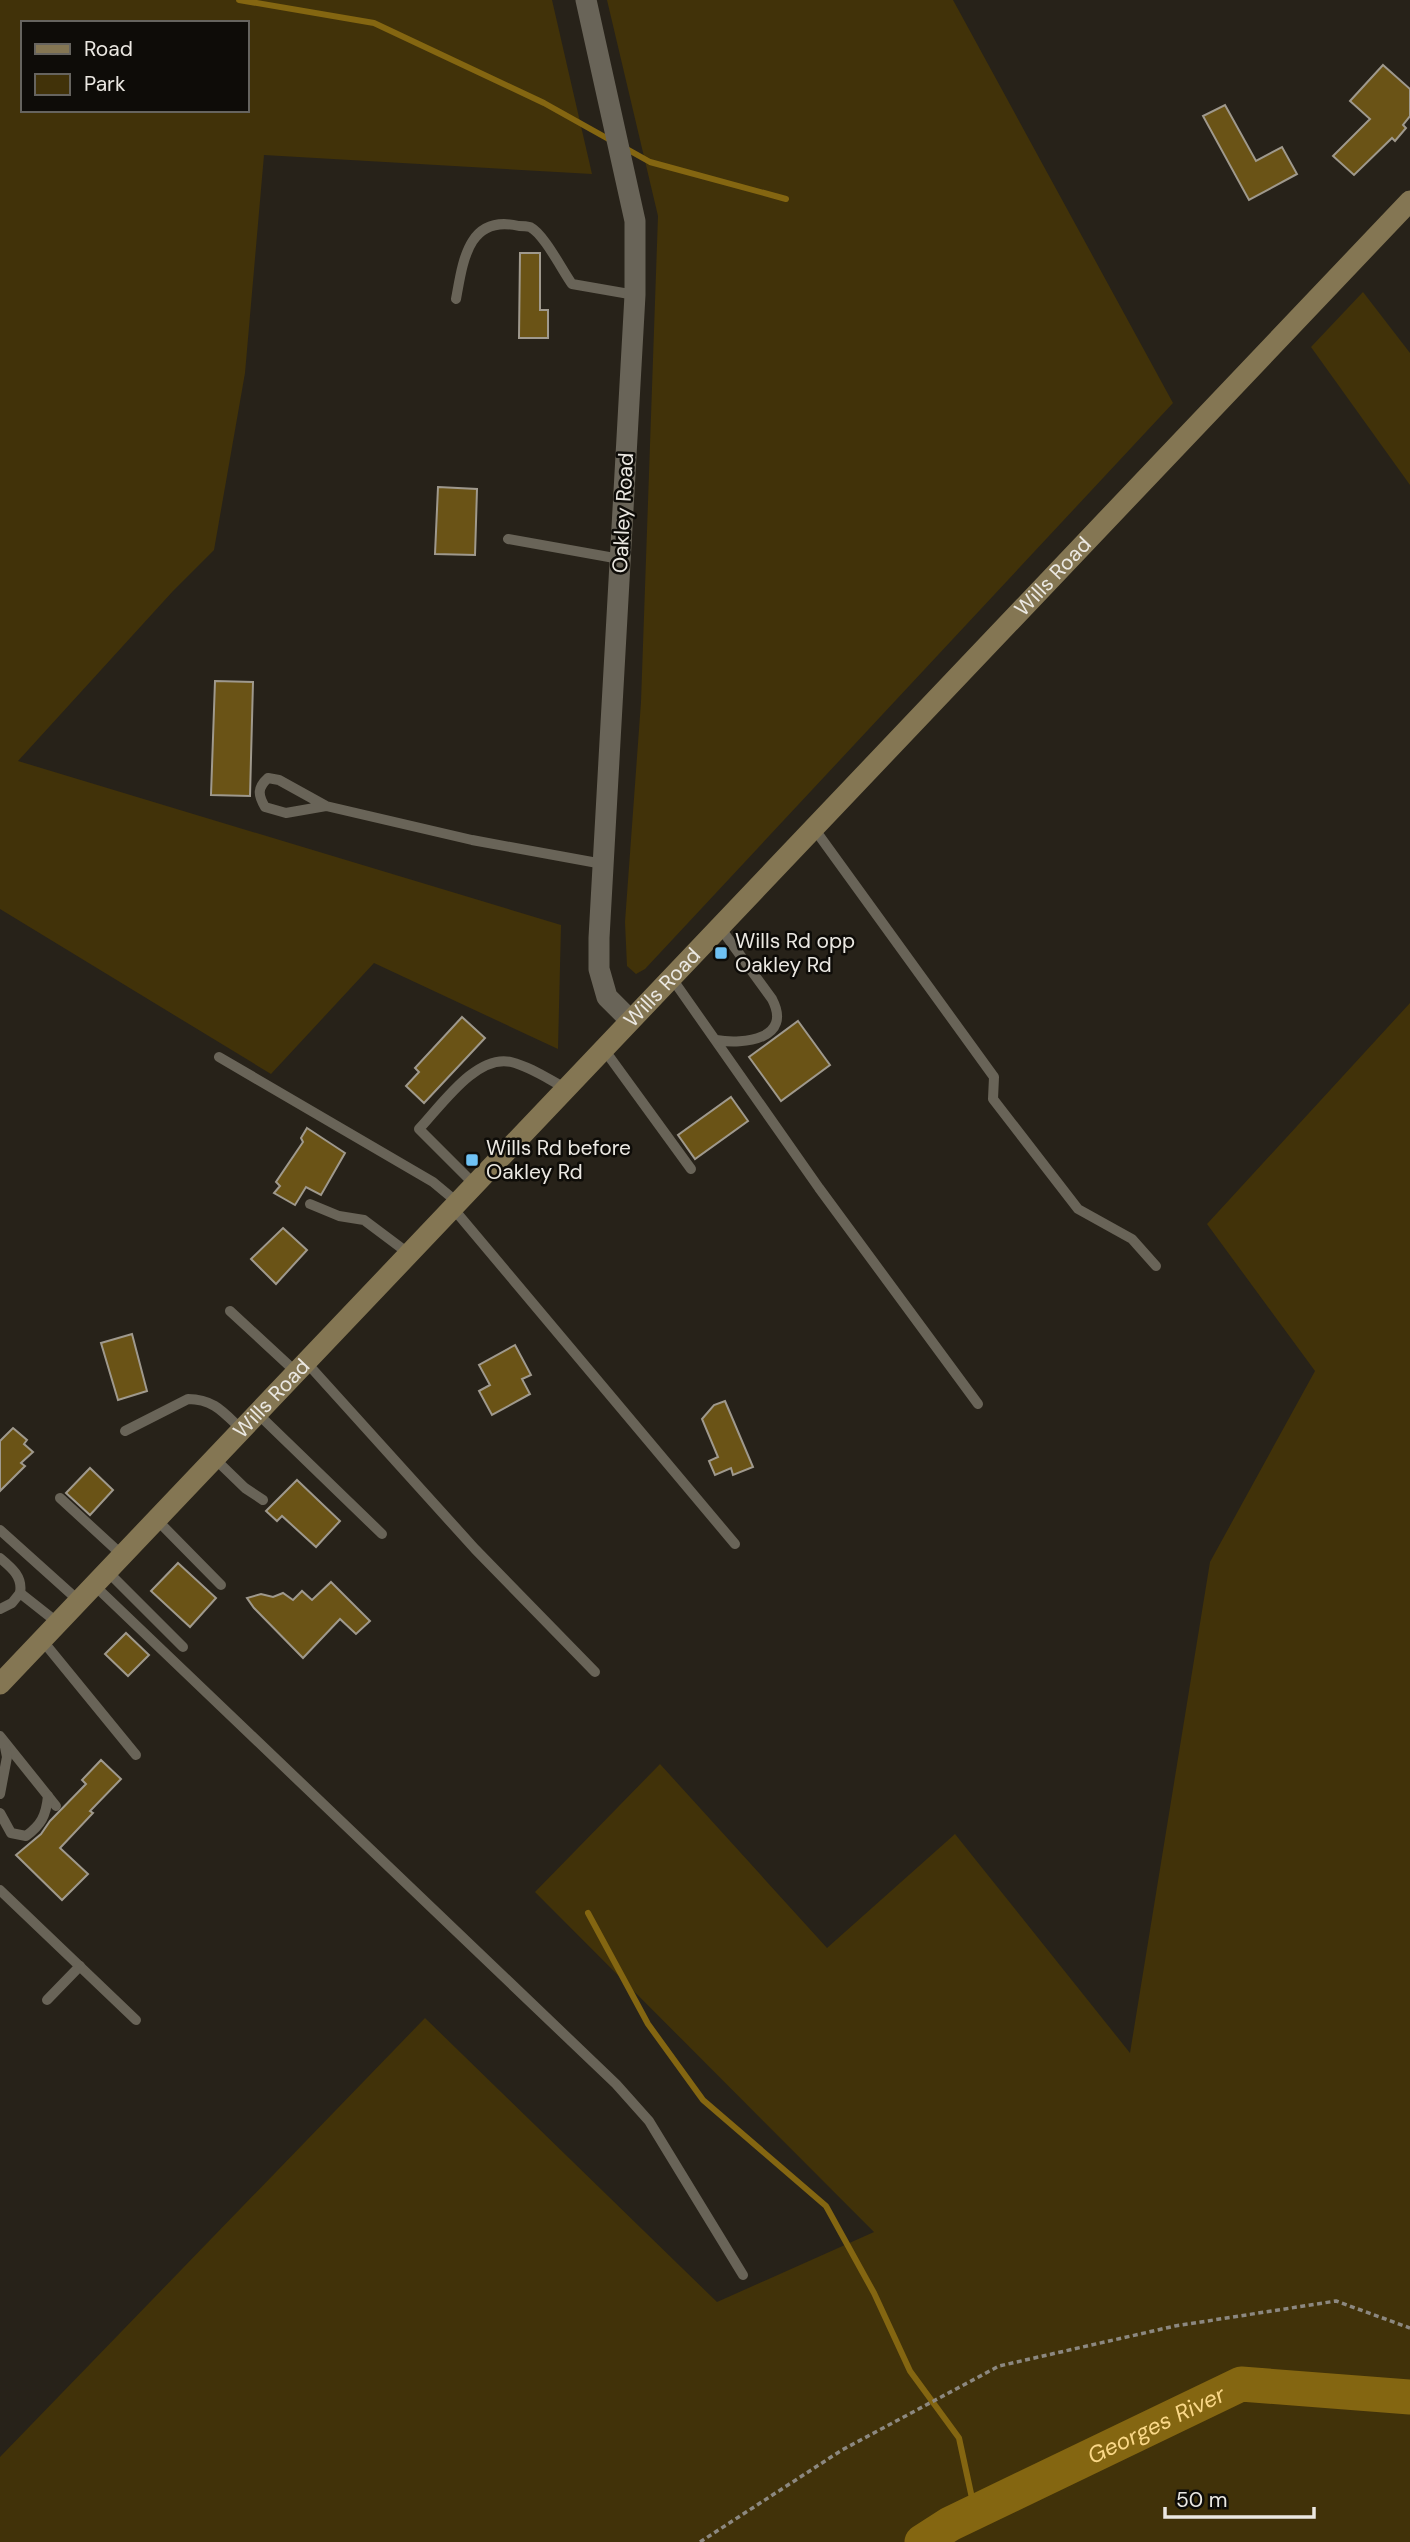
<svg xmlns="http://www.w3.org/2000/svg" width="1410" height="2542" viewBox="0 0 1410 2542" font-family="'DM Sans',sans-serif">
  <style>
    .green { fill: #413209; fill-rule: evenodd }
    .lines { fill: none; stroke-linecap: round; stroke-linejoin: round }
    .stream { stroke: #846611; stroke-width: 6 }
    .river { stroke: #846611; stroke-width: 35 }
    .building { fill: #6a5316; stroke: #9f998d; stroke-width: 2 }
    .path { stroke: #8c8880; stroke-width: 3.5; stroke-dasharray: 5 3.5; stroke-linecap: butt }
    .lane { stroke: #696458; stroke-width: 10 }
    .street { stroke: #696458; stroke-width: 21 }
    .secondary { stroke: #847653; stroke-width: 21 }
    .poi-dot { fill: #6fc2f4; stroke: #0e0c08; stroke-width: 2.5 }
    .labels { text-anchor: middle; stroke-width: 5; stroke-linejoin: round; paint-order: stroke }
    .street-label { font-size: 21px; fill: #ebe8e2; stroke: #0e0c08 }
    .poi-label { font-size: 21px; fill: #ebe8e2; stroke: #0e0c08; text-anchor: start }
    .water-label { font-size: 23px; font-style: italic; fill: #fad888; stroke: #0e0c08 }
  </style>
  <rect width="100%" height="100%" fill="#272219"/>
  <g class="green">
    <path d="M0,0H552L592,174L264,155L245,373L214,550L173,591L18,761L561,925L558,1049L374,963L271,1074L0,909ZM23,23H247V110H23Z"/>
    <path d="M607,0H953L1173,403L645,969L636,974L627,966L625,922L641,702L658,216Z"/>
    <path d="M1363,292L1410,353V485L1311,347Z"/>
    <path d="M1410,1003V2542H0V2457L425,2018L717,2302L874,2232L535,1892L660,1764L827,1948L955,1834L1130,2053L1210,1562L1315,1371L1207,1224Z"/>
  </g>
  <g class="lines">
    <g class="stream">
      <path d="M239,0L374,23L544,103L612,141"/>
      <path d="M625,148L650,162L786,199"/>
      <path d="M588,1913L648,2024L703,2100L826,2206L874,2293L910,2371L959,2438L975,2512"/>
    </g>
    <path class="river" id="s1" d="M922,2542L950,2524L1241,2384L1410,2397"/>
  </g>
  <g class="building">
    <path d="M1383,65L1410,89V116L1403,125L1406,128L1395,141L1392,138L1354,175L1333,156L1370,119L1350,101Z"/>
    <path d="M1225,105L1256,161L1282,147L1297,174L1249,200L1203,116Z"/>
    <path d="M520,253H540V310H548V338H519Z"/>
    <path d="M438,487L477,489L475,555L435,554Z"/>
    <path d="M215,681L253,682L250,796L211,795Z"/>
    <path d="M462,1017L485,1038L424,1103L406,1086L419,1072L415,1068Z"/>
    <path d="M798,1021L830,1065L781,1101L749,1057Z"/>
    <path d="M731,1097L748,1121L695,1159L678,1135Z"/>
    <path d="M307,1128L345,1153L321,1195L306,1187L295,1205L274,1193L280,1186L276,1182L303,1142L301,1138Z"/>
    <path d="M283,1228L307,1250L276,1284L251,1259Z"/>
    <path d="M132,1334L147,1391L118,1400L101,1343Z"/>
    <path d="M515,1345L531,1375L522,1379L530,1394L492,1415L479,1391L490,1385L479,1365Z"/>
    <path d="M725,1401L753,1467L733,1475L731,1468L715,1475L709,1461L718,1457L702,1419L714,1405Z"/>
    <path d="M13,1428L27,1440L24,1444L33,1452L21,1463L25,1466L0,1491V1441Z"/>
    <path d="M90,1468L113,1490L90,1515L66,1493Z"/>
    <path d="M297,1480L340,1521L316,1547L282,1516L277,1521L266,1511Z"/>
    <path d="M178,1563L216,1598L190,1627L151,1591Z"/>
    <path d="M331,1582L370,1621L356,1634L340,1619L303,1658L254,1608L247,1598L261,1594L273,1597L283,1593L293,1600L302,1591L312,1600Z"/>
    <path d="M126,1633L149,1655L128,1676L105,1654Z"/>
    <path d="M101,1760L121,1779L90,1811L93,1813L60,1848L88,1874L62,1900L16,1855L41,1834L50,1821L86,1784L82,1780Z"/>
  </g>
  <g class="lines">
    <path class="path" d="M700,2542L842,2450L999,2366L1175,2326L1336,2301L1410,2328"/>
    <g class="lane">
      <path d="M456,299C463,261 468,214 519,226C522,226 526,226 530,227C544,234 562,270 572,284L635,295"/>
      <path d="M508,539L620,559"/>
      <path d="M326,806L279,780L268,778C257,788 258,795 265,807L286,813L326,806L472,840L603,864"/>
      <path d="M813,827L994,1077L993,1099L1078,1209L1132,1239L1156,1266"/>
      <path d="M671,977L819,1188L978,1404"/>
      <path d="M716,1040C744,1045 793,1039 772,999L719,926"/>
      <path d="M603,1048L691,1169"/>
      <path d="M219,1057L433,1182L457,1202"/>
      <path d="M474,1184L419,1129C441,1106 476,1054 511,1062C531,1067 548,1079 565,1088"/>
      <path d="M310,1204L339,1216L364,1220L408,1253"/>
      <path d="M452,1207L735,1544"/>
      <path d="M230,1311L296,1372"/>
      <path d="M306,1362L475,1549L595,1672"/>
      <path d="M257,1413L382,1534"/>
      <path d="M125,1431L188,1399C214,1399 224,1413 242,1430"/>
      <path d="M214,1458L245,1488L263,1500"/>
      <path d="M60,1498L122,1555"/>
      <path d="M156,1519L221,1585"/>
      <path d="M0,1530L79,1601"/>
      <path d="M0,1558C12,1568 23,1577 20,1593"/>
      <path d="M107,1571L183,1647"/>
      <path d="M94,1585L616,2084L649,2121L743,2275"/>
      <path d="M0,1609L12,1603L20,1593L58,1623"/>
      <path d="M42,1640L136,1755"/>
      <path d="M0,1736L56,1806"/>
      <path d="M0,1794L7,1757L4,1742"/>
      <path d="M0,1813L11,1833L26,1836C41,1825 46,1816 48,1796"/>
      <path d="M0,1890L136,2020"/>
      <path d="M47,2000L80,1966"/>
    </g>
    <path class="street" d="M586,0L635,221V295L599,938V969L607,997L630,1020"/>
    <path class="secondary" id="s2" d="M0,1684L1410,201"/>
  </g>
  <g class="poi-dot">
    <rect x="714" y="946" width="14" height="14" rx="3.5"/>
    <rect x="465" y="1153" width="14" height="14" rx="3.5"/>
  </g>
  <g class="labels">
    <g class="street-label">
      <text transform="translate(623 513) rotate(-87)" y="7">Oakley Road</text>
      <text dy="7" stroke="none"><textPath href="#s2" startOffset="1528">Wills Road</textPath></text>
      <text dy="7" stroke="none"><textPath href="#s2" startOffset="961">Wills Road</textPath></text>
      <text dy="7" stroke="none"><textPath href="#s2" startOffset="394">Wills Road</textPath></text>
    </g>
    <g class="poi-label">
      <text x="735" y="948">Wills Rd opp<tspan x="735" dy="24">Oakley Rd</tspan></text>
      <text x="486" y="1155">Wills Rd before<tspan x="486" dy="24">Oakley Rd</tspan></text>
    </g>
    <g class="water-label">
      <text dy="8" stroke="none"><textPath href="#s1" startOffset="262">Georges River</textPath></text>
    </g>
  </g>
  <rect x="21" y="21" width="228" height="91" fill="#0e0c08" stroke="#66645f" stroke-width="2"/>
  <rect x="35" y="44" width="35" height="10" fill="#847653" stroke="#66645f" stroke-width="2"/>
  <text x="84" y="56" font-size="21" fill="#ebe8e2">Road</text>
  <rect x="35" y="74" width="35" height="21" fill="#413209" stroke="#66645f" stroke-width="2"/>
  <text x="84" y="91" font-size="21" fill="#ebe8e2">Park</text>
  <path d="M1165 2507v10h149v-10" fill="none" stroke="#ebe8e2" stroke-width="3.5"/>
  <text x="1176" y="2507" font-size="21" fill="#ebe8e2" stroke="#0e0c08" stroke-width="5" paint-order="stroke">50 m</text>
</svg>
